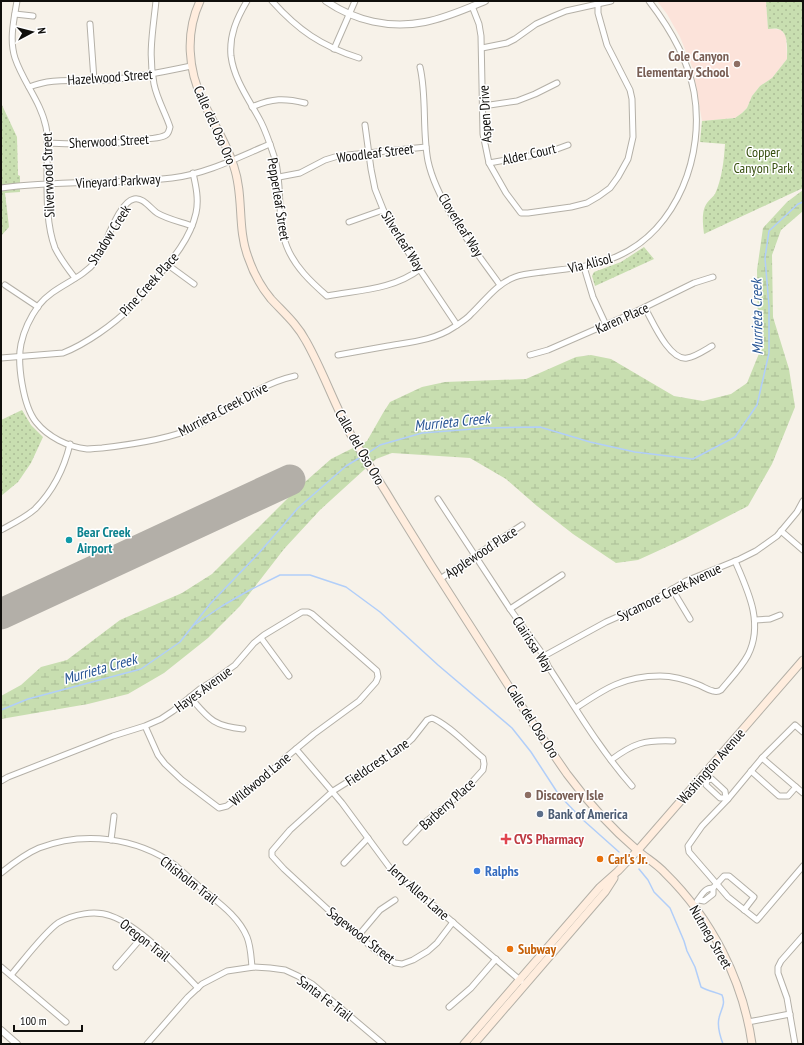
<svg xmlns="http://www.w3.org/2000/svg" width="804" height="1045" viewBox="0 0 804 1045" font-family="'PT Sans Narrow',sans-serif">
  <style>
    .education { fill: #fce3da }
    .wetland { fill: url(#wetland-marsh) }
    .park { fill: url(#park-dots) }
    .lines { fill: none; stroke-linecap: round; stroke-linejoin: round }
    .stream { stroke: #b1cef9; stroke-width: 1.5 }
    .runway { stroke: #b3afa8; stroke-width: 31 }
    .minor-casing { stroke: #b4b0a7; stroke-width: 7 }
    .tertiary-casing { stroke: #b4b0a7; stroke-width: 8 }
    .secondary-casing { stroke: #b4b0a7; stroke-width: 9 }
    .minor { stroke: #fff; stroke-width: 5 }
    .tertiary { stroke: #fff; stroke-width: 6 }
    .secondary { stroke: #ffedde; stroke-width: 7 }
    .education-dot { fill: #8d6e63; stroke: #fff; stroke-width: 1.5 }
    .culture-dot { fill: #0f9aa8; stroke: #fff; stroke-width: 1.5 }
    .service-dot { fill: #5c6f8a; stroke: #fff; stroke-width: 1.5 }
    .health-dot { fill: #e0444e; stroke: #fff; stroke-width: 1.5 }
    .food-dot { fill: #e8710a; stroke: #fff; stroke-width: 1.5 }
    .shop-dot { fill: #3f7fe0; stroke: #fff; stroke-width: 1.5 }
    .labels { text-anchor: middle; stroke-width: 3; stroke-linejoin: round; paint-order: stroke }
    .education-label { font-size: 14px; font-weight: bold; fill: #785e54; stroke: #fff; text-anchor: end }
    .street-label { font-size: 14px; fill: #100f0c; stroke: #fff }
    .park-label { font-size: 14px; fill: #364e0e; stroke: #fff }
    .culture-label { font-size: 14px; font-weight: bold; fill: #0d838f; stroke: #fff; text-anchor: start }
    .service-label { font-size: 14px; font-weight: bold; fill: #4e5e75; stroke: #fff; text-anchor: start }
    .health-label { font-size: 14px; font-weight: bold; fill: #be3a42; stroke: #fff; text-anchor: start }
    .food-label { font-size: 14px; font-weight: bold; fill: #c56008; stroke: #fff; text-anchor: start }
    .shop-label { font-size: 14px; font-weight: bold; fill: #366cbe; stroke: #fff; text-anchor: start }
    .water-label { font-size: 15px; font-style: italic; fill: #295695; stroke: #fff }
  </style>
  <defs>
    <pattern id="wetland-marsh" width="20" height="14" patternUnits="userSpaceOnUse"><rect width="20" height="14" fill="#c8deb0"/><path d="M1 5h8M5 5V1M11 12h8M15 12V8" fill="none" stroke="#abbd96"/></pattern>
    <pattern id="park-dots" width="8" height="8" patternUnits="userSpaceOnUse"><rect width="8" height="8" fill="#c8deb0"/><path d="M2 2h.1M6 6h.1" fill="none" stroke="#abbd96" stroke-width="1.8" stroke-linecap="round"/></pattern>
  </defs>
  <rect width="100%" height="100%" fill="#f7f2e9"/>
  <path class="education" d="M657,1H766L768,28L781,30L786,36L787,59L772,78L760,86L752,96L747,108L742,113L735,118L702,121L693,69L680,37L667,14Z"/>
  <path class="wetland" d="M803,190V211L781,230L772,255L773,317L789,369L795,407L772,464L748,506L684,539L638,560L616,563L573,534L537,506L506,479L470,458L392,453L376,459L320,510L284,549L240,606L208,638L164,673L128,694L88,704L1,719V696L21,685L41,667L67,660L120,620L182,593L212,574L297,489L331,459L367,441L383,413L390,402L422,387L445,382L526,379L576,357L591,355L611,359L674,396L703,401L731,394L747,383L760,351L758,330L757,270L763,228L787,202Z"/>
  <g class="park">
    <path d="M766,1H803V188L704,234C703,225 701,211 707,203C709,200 713,197 715,194C722,179 724,160 725,144L700,142L702,121L735,118L742,113L747,108L752,96L760,86L772,78L787,59C787,50 789,31 778,29C775,28 771,29 768,29Z"/>
    <path d="M1,103L17,137L18,175L20,176V192L5,193L9,227L1,236Z"/>
    <path d="M644,247L654,259L595,286L592,276L594,272L621,262Z"/>
    <path d="M22,410L31,425L43,437L31,463L18,482L1,496V420Z"/>
  </g>
  <g class="lines">
    <g class="stream">
      <path d="M365,455L380,445L422,433L486,428L540,427L590,442L635,452L693,459L735,437L757,405L769,353V306L765,258L769,231L798,204L803,202"/>
      <path d="M194,625L222,606L248,591L280,575H310L346,587L380,612L438,665L512,728L531,752L559,795L582,819L619,852"/>
      <path d="M1,710L28,699L141,669L180,642L210,604L259,553L298,508L346,466L361,457"/>
      <path d="M639,869L648,880L654,892L670,908L684,941L687,951L695,967L701,987C708,991 715,992 722,995C726,1004 721,1009 719,1018C717,1026 720,1036 723,1044"/>
    </g>
    <path class="runway" d="M1,614L290,480"/>
    <g class="minor-casing">
      <g id="minor">
        <path d="M17,1C14,19 9,40 15,58C23,82 41,102 46,127C49,141 47,156 47,169C47,194 46,224 55,248C60,258 68,269 75,278"/>
        <path d="M247,1C237,18 229,35 231,56C234,80 250,101 261,122C267,134 271,147 275,159C283,188 276,220 287,247C295,267 311,282 327,296C358,290 393,290 420,269"/>
        <path d="M272,1C298,30 321,46 359,58"/>
        <path d="M472,6L479,24L481,36L483,134L489,163L506,193L521,213H528L571,207L587,203L599,196L610,188L618,177L628,159L633,137L632,99L630,90L607,45L598,13V5"/>
        <path d="M15,14L33,16"/>
        <path d="M90,24L94,80"/>
        <path d="M482,48L507,43L515,39L536,24L554,16L566,11L611,1"/>
        <path d="M334,49L355,1"/>
        <path d="M420,67C427,97 422,130 428,161C437,203 475,250 500,285"/>
        <path d="M29,87C35,85 41,83 47,82C66,79 87,81 106,80C135,78 163,72 191,66"/>
        <path d="M483,106L517,101L535,94L557,83"/>
        <path d="M252,107C272,98 285,98 305,103"/>
        <path d="M365,125L371,169L375,189L387,219L404,246L457,325"/>
        <path d="M47,143C81,145 115,145 148,139C154,138 161,138 166,135C169,133 169,130 170,127C165,112 157,99 154,84C148,54 153,30 156,1"/>
        <path d="M489,163L546,153L568,145"/>
        <path d="M279,177L300,173L325,160L338,156L426,147"/>
        <path d="M1,188C58,180 115,185 172,178C206,174 239,157 270,144"/>
        <path d="M349,222L383,210"/>
        <path d="M192,226C181,222 167,219 157,213C150,208 143,197 134,199C118,202 105,248 96,261C81,280 54,286 39,305C31,316 24,330 21,344C17,363 23,406 36,422C48,437 68,447 87,449C92,449 97,448 102,448C128,445 170,439 193,428C228,411 255,385 295,376"/>
        <path d="M168,265L194,284"/>
        <path d="M584,267L593,297L606,325"/>
        <path d="M5,285L38,307"/>
        <path d="M645,308C652,320 669,361 687,358C695,357 705,350 712,346"/>
        <path d="M338,355C355,352 371,349 388,346C411,342 435,340 454,327C460,323 467,319 471,314C485,301 496,284 515,277C526,273 538,273 550,271C574,268 596,266 618,256C678,229 705,154 694,92C688,60 669,27 649,1"/>
        <path d="M530,355L548,350L633,313L694,283L713,277"/>
        <path d="M1,358L63,353C86,344 114,324 131,307C139,299 146,290 153,282C171,261 190,240 196,213C199,200 196,186 193,173"/>
        <path d="M438,499L510,609L544,656L548,666C575,707 600,750 632,786"/>
        <path d="M1,530C12,524 25,518 35,509C53,491 64,469 70,444"/>
        <path d="M781,531L803,550"/>
        <path d="M440,579L522,525"/>
        <path d="M672,589L690,619"/>
        <path d="M510,609L562,575"/>
        <path d="M755,620L770,619L780,615"/>
        <path d="M261,638L289,676"/>
        <path d="M544,656L606,622L651,602L686,581L740,559L756,551L777,536L797,512L803,501"/>
        <path d="M190,697C209,719 213,726 243,729"/>
        <path d="M576,708C604,689 624,676 660,676C673,676 687,680 699,685C704,687 708,690 713,691C716,692 718,692 721,690C730,679 741,668 748,655C764,623 748,591 735,561"/>
        <path d="M803,732L795,725L762,758L728,799L702,826L688,846L689,852L728,897L757,920L803,866"/>
        <path d="M296,749L342,803L390,868L521,981"/>
        <path d="M762,758L803,793"/>
        <path d="M611,760C634,743 644,740 673,741"/>
        <path d="M751,771L779,796H788L796,787"/>
        <path d="M702,776L707,780L712,779L725,791L726,798L728,799"/>
        <path d="M707,780L706,785L720,798H726"/>
        <path d="M1,781L8,777L113,736L145,726L161,719L173,711L200,689L213,681L235,665L254,643L264,635L302,612H308L312,614L377,671L378,677L376,682L359,701L314,734L284,759L264,778L248,789L227,806L219,808L182,780L165,764L158,755L145,726"/>
        <path d="M111,840L114,816"/>
        <path d="M406,842L423,824L463,792L483,770L484,764L483,758C469,747 448,724 432,718L427,720L412,739L402,748L333,791L290,830L272,851V856L284,869L336,917L374,949L395,963L402,964L413,960L428,951L437,943L453,922"/>
        <path d="M344,863L368,838"/>
        <path d="M1,873C12,864 25,854 39,848C83,831 136,837 175,865C184,873 193,881 202,889C219,903 239,917 247,937C251,947 251,958 252,967"/>
        <path d="M699,900L704,901L713,894V888L724,876H729L754,897L744,910"/>
        <path d="M697,901C702,895 704,888 713,888"/>
        <path d="M358,936L380,910L395,900"/>
        <path d="M1,967L66,1022"/>
        <path d="M116,967L143,936"/>
        <path d="M11,975C23,961 44,933 58,923C73,914 95,910 111,916C140,926 177,966 198,988"/>
        <path d="M449,1007L471,988L496,959"/>
        <path d="M748,1022L790,1014"/>
        <path d="M147,1044L188,997L202,984L227,971L254,967L270,968L285,970L298,976L312,984L383,1044"/>
        <path d="M795,1044L787,998L778,973V967L781,961L803,936"/>
      </g>
    </g>
    <g class="tertiary-casing">
      <g id="tertiary">
        <path d="M326,1C355,21 390,29 425,22C446,18 466,9 485,1"/>
        <path d="M1,1030L17,1044"/>
      </g>
    </g>
    <g class="secondary-casing">
      <g id="secondary">
        <path d="M200,1C185,33 188,70 203,101C213,123 227,143 234,167C244,196 237,228 248,257C253,272 261,287 271,299C284,313 297,324 306,341C323,371 334,404 351,435C362,454 374,473 386,492C412,535 439,578 467,621C500,672 532,724 567,774C587,801 611,828 637,850C646,858 657,864 665,873C711,918 743,980 752,1044"/>
        <path d="M464,1044L600,887L618,871L638,850L803,660"/>
        <path d="M474,1044L605,892L614,878"/>
      </g>
    </g>
    <use href="#minor" class="minor"/>
    <use href="#tertiary" class="tertiary"/>
    <use href="#secondary" class="secondary"/>
  </g>
  <g class="education-dot">
    <circle cx="737" cy="64" r="4"/>
    <circle cx="528" cy="795" r="4"/>
  </g>
  <circle class="culture-dot" cx="69" cy="540" r="4"/>
  <circle class="service-dot" cx="540" cy="814" r="4"/>
  <path class="health-dot" d="M504 833h4v4h4v4h-4v4h-4v-4h-4v-4h4z"/>
  <g class="food-dot">
    <circle cx="600" cy="859" r="4"/>
    <circle cx="510" cy="949" r="4"/>
  </g>
  <circle class="shop-dot" cx="477" cy="871" r="4"/>
  <g class="labels">
    <g class="education-label">
      <text x="729" y="61">Cole Canyon<tspan x="729" dy="16">Elementary School</tspan></text>
      <text x="536" y="800" text-anchor="start">Discovery Isle</text>
    </g>
    <g class="street-label">
      <text transform="translate(110 77) rotate(-4)" y="5">Hazelwood Street</text>
      <text transform="translate(485 114) rotate(-93)" y="5">Aspen Drive</text>
      <text transform="translate(215 125) rotate(66)" y="5">Calle del Oso Oro</text>
      <text transform="translate(109 141) rotate(-3)" y="5">Sherwood Street</text>
      <text transform="translate(375 153) rotate(-7)" y="5">Woodleaf Street</text>
      <text transform="translate(529 154) rotate(-13)" y="5">Alder Court</text>
      <text transform="translate(48 175) rotate(-92)" y="5">Silverwood Street</text>
      <text transform="translate(118 181) rotate(-3)" y="5">Vineyard Parkway</text>
      <text transform="translate(279 199) rotate(81)" y="5">Pepperleaf Street</text>
      <text transform="translate(461 225) rotate(58)" y="5">Cloverleaf Way</text>
      <text transform="translate(109 235) rotate(-58)" y="5">Shadow Creek</text>
      <text transform="translate(403 241) rotate(58)" y="5">Silverleaf Way</text>
      <text transform="translate(590 263) rotate(-14)" y="5">Via Alisol</text>
      <text transform="translate(149 284) rotate(-48)" y="5">Pine Creek Place</text>
      <text transform="translate(622 318) rotate(-24)" y="5">Karen Place</text>
      <text transform="translate(223 409) rotate(-28)" y="5">Murrieta Creek Drive</text>
      <text transform="translate(360 447) rotate(60)" y="5">Calle del Oso Oro</text>
      <text transform="translate(481 552) rotate(-33)" y="5">Applewood Place</text>
      <text transform="translate(669 592) rotate(-26)" y="5">Sycamore Creek Avenue</text>
      <text transform="translate(533 644) rotate(57)" y="5">Clairissa Way</text>
      <text transform="translate(203 689) rotate(-36)" y="5">Hayes Avenue</text>
      <text transform="translate(533 721) rotate(57)" y="5">Calle del Oso Oro</text>
      <text transform="translate(377 762) rotate(-34)" y="5">Fieldcrest Lane</text>
      <text transform="translate(711 766) rotate(-49)" y="5">Washington Avenue</text>
      <text transform="translate(260 779) rotate(-40)" y="5">Wildwood Lane</text>
      <text transform="translate(447 804) rotate(-42)" y="5">Barberry Place</text>
      <text transform="translate(189 880) rotate(38)" y="5">Chisholm Trail</text>
      <text transform="translate(419 892) rotate(42)" y="5">Jerry Allen Lane</text>
      <text transform="translate(361 935) rotate(38)" y="5">Sagewood Street</text>
      <text transform="translate(711 937) rotate(60)" y="5">Nutmeg Street</text>
      <text transform="translate(145 940) rotate(38)" y="5">Oregon Trail</text>
      <text transform="translate(325 998) rotate(37)" y="5">Santa Fe Trail</text>
    </g>
    <g class="park-label">
      <text x="763" y="157">Copper<tspan x="763" dy="16">Canyon Park</tspan></text>
    </g>
    <g class="culture-label">
      <text x="77" y="537">Bear Creek<tspan x="77" dy="16">Airport</tspan></text>
    </g>
    <g class="service-label">
      <text x="548" y="819">Bank of America</text>
    </g>
    <g class="health-label">
      <text x="514" y="844">CVS Pharmacy</text>
    </g>
    <g class="food-label">
      <text x="608" y="864">Carl's Jr.</text>
      <text x="518" y="954">Subway</text>
    </g>
    <g class="shop-label">
      <text x="485" y="876">Ralphs</text>
    </g>
    <g class="water-label">
      <text transform="translate(757 317) rotate(-91)" y="5">Murrieta Creek</text>
      <text transform="translate(452 422) rotate(-6)" y="5">Murrieta Creek</text>
      <text transform="translate(100 669) rotate(-16)" y="5">Murrieta Creek</text>
    </g>
  </g>
  <rect width="804" height="1045" fill="none" stroke="#100f0c" stroke-width="4"/>
  <g transform="translate(32 32) rotate(83)" stroke="#ffffff" stroke-width="3" paint-order="stroke">
  <path d="M0-3L7 15L0 10L-7 15Z" fill="#100f0c"/>
  <text y="-6" font-size="11" font-weight="bold" text-anchor="middle" fill="#100f0c">N</text>
  </g>
  <path d="M14 1025v6h68v-6" fill="none" stroke="#100f0c" stroke-width="2"/>
  <text x="20" y="1025" font-size="12" fill="#100f0c" stroke="#ffffff" stroke-width="3" paint-order="stroke">100 m</text>
</svg>
